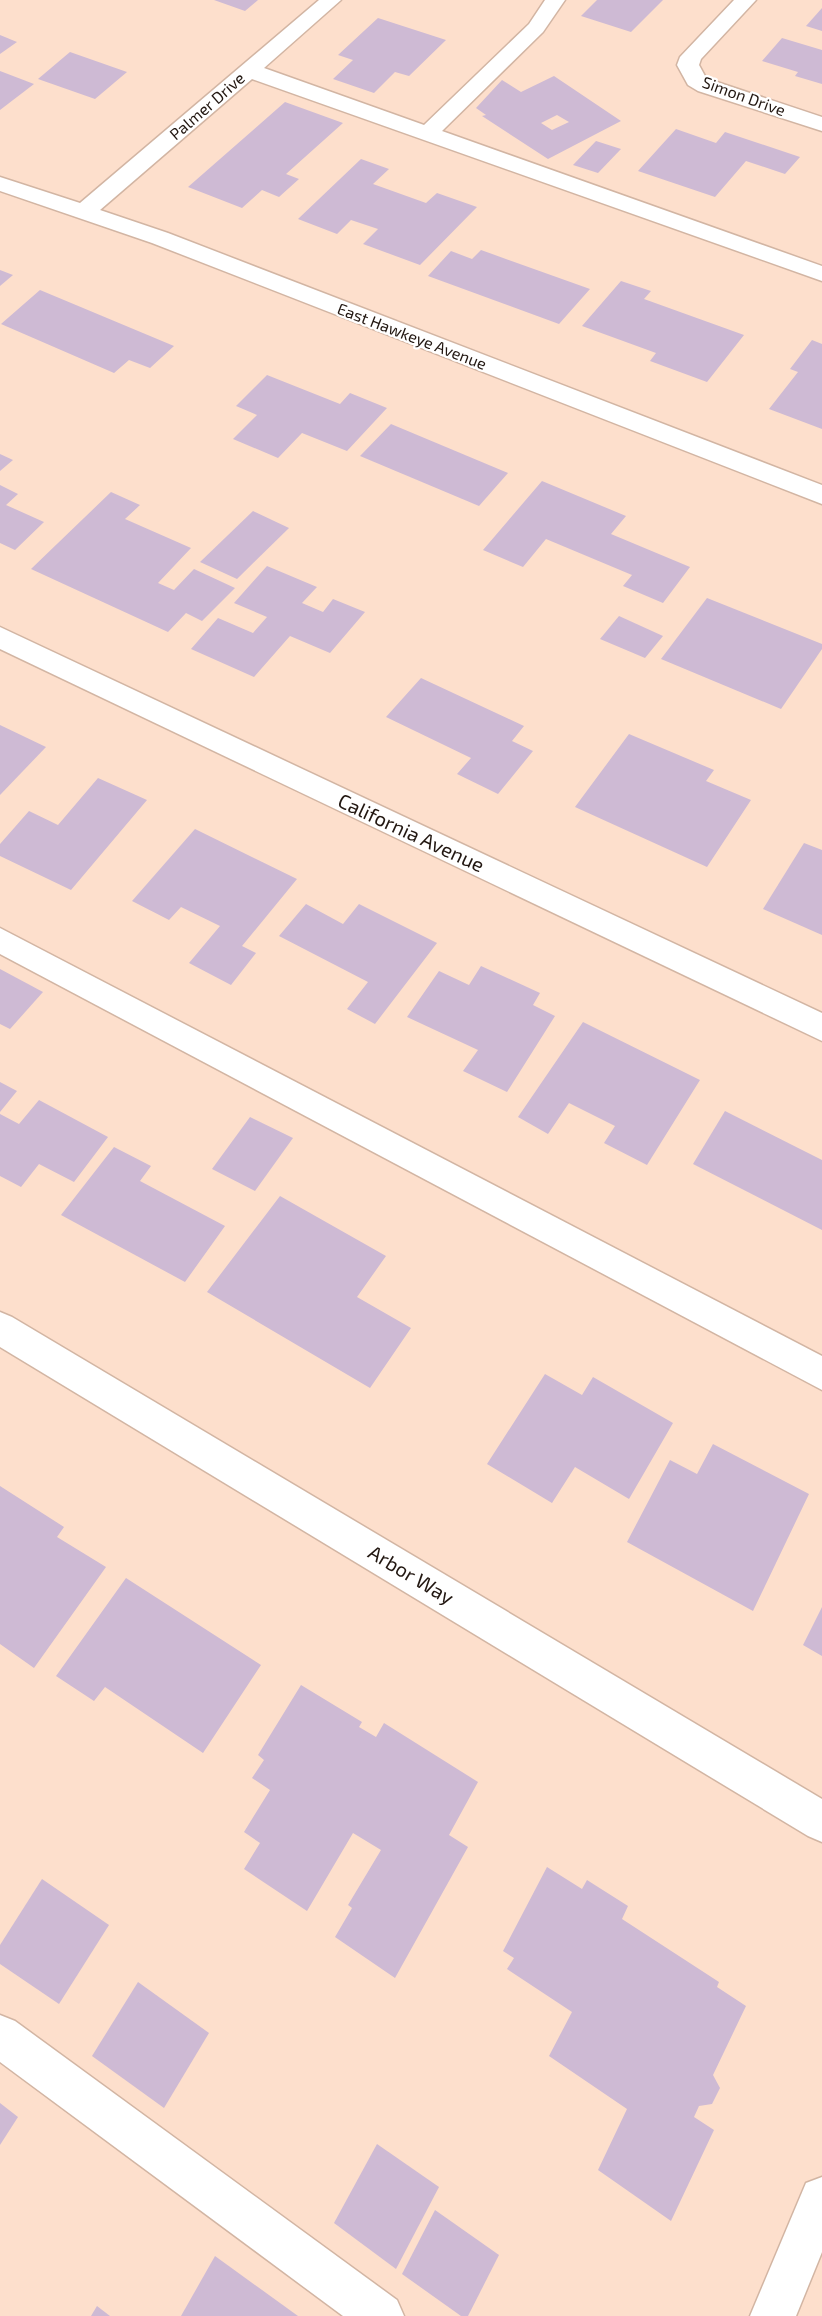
<svg xmlns="http://www.w3.org/2000/svg" width="822" height="2316" viewBox="0 0 822 2316" font-family="'Exo 2',sans-serif">
  <style>
    .building { fill: #cebad4; fill-rule: evenodd }
    .lines { fill: none; stroke-linecap: round; stroke-linejoin: round }
    .minor-casing { stroke: #d2b5a3; stroke-width: 3 }
    .minor { fill: #fff; fill-rule: evenodd }
    .labels { text-anchor: middle; stroke-width: 4.5; stroke-linejoin: round; paint-order: stroke }
    .far-street-label { font-size: 16px; fill: #221711; stroke: #fff }
    .street-label { font-size: 20px; fill: #221711; stroke: #fff }
  </style>
  <rect width="100%" height="100%" fill="#fddfcc"/>
  <g class="building">
    <path d="M214,0H258L245,11Z"/>
    <path d="M597,0H663L631,32L581,16Z"/>
    <path d="M822,8V31L806,26Z"/>
    <path d="M378,18L446,40L409,76L395,72L374,93L333,79L353,60L338,55Z"/>
    <path d="M0,35L17,42L0,54Z"/>
    <path d="M782,38L822,50V84L795,76L798,72L762,61Z"/>
    <path d="M70,52L127,72L95,99L38,79Z"/>
    <path d="M0,71L34,84L0,110Z"/>
    <path d="M554,76L621,121L548,159L482,116L486,115L476,108L502,80L521,92ZM557,115L569,122L552,130L541,123Z"/>
    <path d="M285,102L343,123L286,174L299,179L279,197L262,190L242,208L188,187Z"/>
    <path d="M676,129L716,143L725,132L800,157L785,174L746,161L715,197L638,171Z"/>
    <path d="M596,141L621,149L598,173L573,165Z"/>
    <path d="M361,159L389,169L373,184L426,203L437,193L477,207L420,265L363,244L378,229L351,220L337,234L298,219Z"/>
    <path d="M481,250L590,289L559,324L428,276L451,251L472,259Z"/>
    <path d="M0,270L13,275L0,286Z"/>
    <path d="M621,281L651,291L644,299L744,335L707,382L650,361L656,353L582,326Z"/>
    <path d="M40,290L174,346L150,368L129,360L114,373L1,324Z"/>
    <path d="M812,340L822,344V429L769,409L798,372L790,369Z"/>
    <path d="M267,375L340,404L350,393L387,408L347,451L302,433L278,458L233,439L257,415L236,406Z"/>
    <path d="M391,424L508,473L479,506L360,456Z"/>
    <path d="M0,454L13,460L0,471Z"/>
    <path d="M542,481L626,516L611,534L690,567L663,603L623,586L632,575L546,539L523,567L483,550Z"/>
    <path d="M0,485L18,494L6,505L44,522L15,550L0,543Z"/>
    <path d="M111,492L140,505L125,519L191,548L158,583L174,590L194,569L235,588L202,621L186,613L168,632L31,569Z"/>
    <path d="M253,511L289,528L237,579L200,562Z"/>
    <path d="M267,566L317,587L302,603L323,612L333,599L365,612L330,653L290,636L254,677L191,649L218,618L253,633L267,617L234,603Z"/>
    <path d="M707,598L822,644V649L781,709L661,659Z"/>
    <path d="M619,616L663,636L645,658L600,639Z"/>
    <path d="M421,678L524,726L512,741L533,751L498,794L457,774L471,758L386,717Z"/>
    <path d="M0,725L46,747L0,795Z"/>
    <path d="M629,734L714,770L706,781L751,800L707,867L575,807Z"/>
    <path d="M98,778L147,800L71,890L0,856V844L29,811L58,825Z"/>
    <path d="M195,829L297,879L242,946L256,953L231,985L189,963L220,926L181,907L169,920L132,901Z"/>
    <path d="M804,843L822,850V935L763,909Z"/>
    <path d="M306,904L343,924L359,904L437,943L375,1024L347,1009L368,982L279,936Z"/>
    <path d="M481,966L540,993L533,1005L555,1016L507,1092L463,1071L478,1050L407,1017L439,971L469,985Z"/>
    <path d="M0,969L43,992L10,1029L0,1024Z"/>
    <path d="M583,1022L700,1080L647,1165L604,1143L615,1126L569,1103L548,1134L518,1117Z"/>
    <path d="M0,1082L17,1091L0,1112Z"/>
    <path d="M39,1100L108,1137L74,1182L39,1164L21,1187L0,1176V1114L19,1124Z"/>
    <path d="M725,1111L822,1160V1230L693,1164Z"/>
    <path d="M250,1117L293,1138L255,1191L212,1169Z"/>
    <path d="M114,1147L151,1166L140,1181L225,1226L185,1282L61,1215Z"/>
    <path d="M280,1196L386,1256L357,1297L411,1328L370,1388L207,1292Z"/>
    <path d="M545,1374L582,1395L593,1377L673,1423L629,1499L575,1467L552,1503L487,1464Z"/>
    <path d="M713,1444L809,1494L753,1611L627,1542L670,1460L697,1474Z"/>
    <path d="M0,1486L64,1527L57,1537L106,1567L34,1668L0,1644Z"/>
    <path d="M126,1578L261,1665L203,1753L105,1687L94,1701L56,1676Z"/>
    <path d="M822,1607V1656L803,1645Z"/>
    <path d="M301,1685L362,1722L359,1727L376,1737L384,1723L478,1782L449,1835L468,1847L395,1978L335,1937L352,1908L348,1905L381,1850L353,1833L307,1911L244,1869L260,1843L244,1832L270,1790L252,1778L264,1760L258,1755Z"/>
    <path d="M547,1867L582,1889L587,1880L628,1906L622,1919L719,1982L717,1987L746,2006L713,2075L720,2088L712,2104L699,2106L694,2117L714,2130L671,2221L598,2170L627,2109L549,2056L572,2012L507,1969L514,1958L503,1951Z"/>
    <path d="M42,1879L109,1925L59,2004L0,1964V1945Z"/>
    <path d="M138,1982L209,2033L164,2108L92,2056Z"/>
    <path d="M0,2103L18,2117L0,2145Z"/>
    <path d="M377,2144L439,2187L396,2269L334,2223Z"/>
    <path d="M435,2210L499,2255L468,2316H461L402,2274Z"/>
    <path d="M215,2256L298,2316H181Z"/>
    <path d="M97,2306L110,2316H91Z"/>
  </g>
  <g class="lines">
    <g class="minor-casing">
      <g id="minor">
        <path d="M319,0H341L264,68L424,125L529,24L545,0H565L543,32L442,131L822,266V281L252,79L100,210L168,233L822,485V504L152,243L0,191V177L80,203Z"/>
        <path d="M734,0H756L701,59L699,65L705,76L714,81L822,117V131L698,91L688,85L677,65L680,57Z"/>
        <path d="M0,627L822,1013V1041L0,649Z"/>
        <path d="M0,928L822,1356V1390L0,954Z"/>
        <path d="M0,1312L12,1317L822,1799V1842L808,1836L0,1347Z"/>
        <path d="M0,2015L15,2021L397,2300L404,2316H343L0,2062Z"/>
        <path d="M822,2177V2252L796,2316H750L806,2183Z"/>
      </g>
    </g>
    <use href="#minor" class="minor"/>
  </g>
  <g class="labels">
    <g class="far-street-label">
      <text transform="translate(744 96) rotate(20)" y="6">Simon Drive</text>
      <text transform="translate(207 106) rotate(-41)" y="6">Palmer Drive</text>
      <text transform="translate(412 336) rotate(21)" y="6">East Hawkeye Avenue</text>
    </g>
    <g class="street-label">
      <text transform="translate(411 833) rotate(25)" y="7">California Avenue</text>
      <text transform="translate(411 1575) rotate(31)" y="7">Arbor Way</text>
    </g>
  </g>
</svg>
